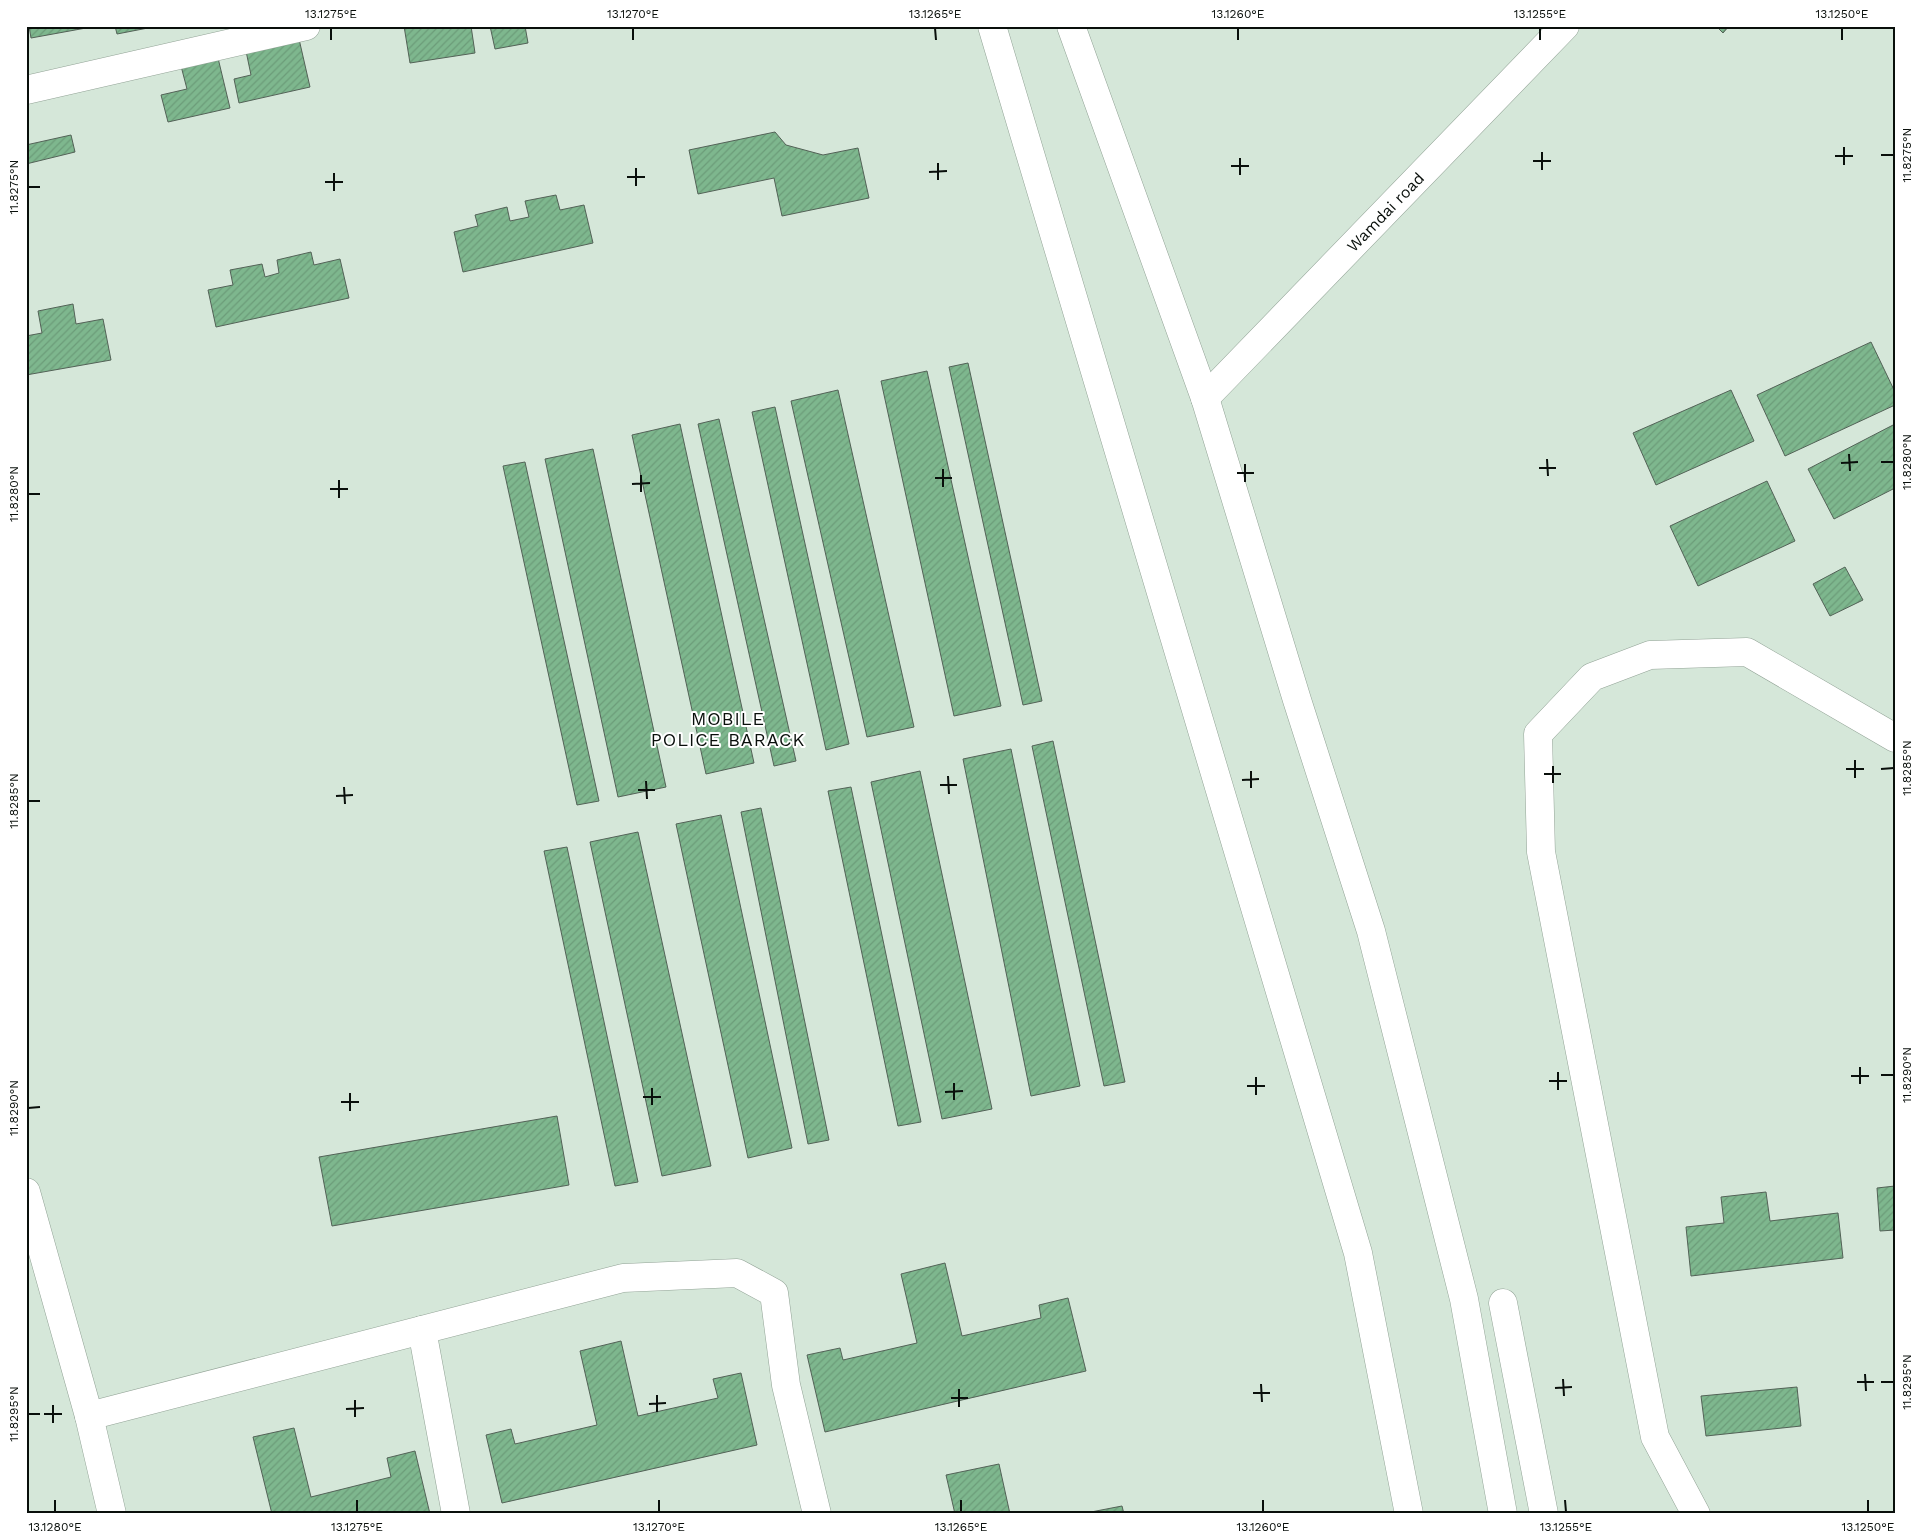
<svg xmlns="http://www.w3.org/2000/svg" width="1921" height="1540" viewBox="0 0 1921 1540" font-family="'Work Sans',sans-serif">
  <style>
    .building { fill: url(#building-hatch); stroke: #536257 }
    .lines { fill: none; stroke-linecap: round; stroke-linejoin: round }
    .minor-casing { stroke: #92a396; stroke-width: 29 }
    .tertiary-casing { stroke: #92a396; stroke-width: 29 }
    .minor { stroke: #fff; stroke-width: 28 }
    .tertiary { stroke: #fff; stroke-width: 28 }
    .ticks { fill: none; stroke: #090f0b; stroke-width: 2 }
    .labels { text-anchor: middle; stroke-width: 4; stroke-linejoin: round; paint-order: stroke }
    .street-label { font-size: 16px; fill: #090f0b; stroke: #fff }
    .neighbourhood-label { font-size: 18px; letter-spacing: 1px; fill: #090f0b; stroke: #fff }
    .neatline { fill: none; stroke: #090f0b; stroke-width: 2 }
    .ticks-label { font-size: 12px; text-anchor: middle; fill: #090f0b }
  </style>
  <defs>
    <pattern id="building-hatch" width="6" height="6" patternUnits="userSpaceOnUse" patternTransform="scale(1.25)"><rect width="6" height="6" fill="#7eb78e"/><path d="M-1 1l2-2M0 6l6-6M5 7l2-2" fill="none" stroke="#6c9c79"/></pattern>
  </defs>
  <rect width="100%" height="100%" fill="#d5e7d9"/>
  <g class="building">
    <path d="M29,26H97L31,38Z"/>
    <path d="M115,26H153V27L117,34Z"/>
    <path d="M404,26H471L475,53L410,63Z"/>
    <path d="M490,26H525L528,43L495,49Z"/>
    <path d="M1716,26H1729L1723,33Z"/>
    <path d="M299,39L310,87L239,103L234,79L251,75L246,51Z"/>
    <path d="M218,58L230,108L168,122L161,95L187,89L181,66Z"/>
    <path d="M775,132L786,145L823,155L858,148L869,198L782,216L774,178L698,194L689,150Z"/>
    <path d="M71,135L75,152L26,164V145Z"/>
    <path d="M556,195L560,210L584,205L593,243L463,272L454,232L478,226L475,215L507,207L510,221L529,217L525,201Z"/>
    <path d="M311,252L314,265L340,259L349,298L216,327L208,290L233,285L230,270L262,264L265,277L279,273L277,260Z"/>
    <path d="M73,304L76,324L103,319L111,360L26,375V336L42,333L38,311Z"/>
    <path d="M1871,342L1895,392V405L1785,456L1757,395Z"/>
    <path d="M968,363L1042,701L1023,705L949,367Z"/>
    <path d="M927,371L1001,706L954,716L881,381Z"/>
    <path d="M838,390L914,727L867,737L791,401Z"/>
    <path d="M1731,390L1754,441L1656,485L1633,433Z"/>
    <path d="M775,407L849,744L826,750L752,412Z"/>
    <path d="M719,419L796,761L774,766L698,424Z"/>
    <path d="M680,424L754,763L706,774L632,435Z"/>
    <path d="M1895,424V488L1834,519L1808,469Z"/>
    <path d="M593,449L666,787L618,797L545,459Z"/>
    <path d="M525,462L599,801L577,805L503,466Z"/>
    <path d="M1767,481L1795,541L1698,586L1670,526Z"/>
    <path d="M1845,567L1863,600L1830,616L1813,584Z"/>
    <path d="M1053,741L1125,1082L1104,1086L1032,746Z"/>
    <path d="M1011,749L1080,1086L1031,1096L963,759Z"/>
    <path d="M920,771L992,1109L942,1119L871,782Z"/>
    <path d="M851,787L921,1122L898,1126L828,791Z"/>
    <path d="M761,808L829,1140L808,1144L741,812Z"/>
    <path d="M721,815L792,1148L748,1158L676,824Z"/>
    <path d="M638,832L711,1166L662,1176L590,842Z"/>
    <path d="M567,847L638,1182L615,1186L544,851Z"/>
    <path d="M557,1116L569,1185L332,1226L319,1157Z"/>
    <path d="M1895,1186V1230L1880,1231L1877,1188Z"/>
    <path d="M1766,1192L1770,1221L1838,1213L1843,1258L1691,1276L1686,1227L1724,1223L1721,1197Z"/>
    <path d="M945,1263L962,1336L1041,1318L1039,1305L1068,1298L1086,1371L825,1432L807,1355L840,1348L843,1360L917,1343L901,1274Z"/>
    <path d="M621,1341L638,1416L718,1398L713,1379L741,1373L757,1445L502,1503L486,1435L511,1429L515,1444L597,1425L580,1351Z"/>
    <path d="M1797,1387L1801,1426L1706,1436L1701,1396Z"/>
    <path d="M294,1428L311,1497L391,1477L387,1458L415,1451L430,1514H272L253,1437Z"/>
    <path d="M999,1464L1010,1514H955L946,1475Z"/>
    <path d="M1122,1506L1124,1514H1091V1512Z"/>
  </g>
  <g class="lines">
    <g class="minor-casing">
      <g id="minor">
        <path d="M992,26L1358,1253L1409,1514"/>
        <path d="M26,90L306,26"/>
        <path id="s1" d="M1205,398L1565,26"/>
        <path d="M26,1192L89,1416L112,1514"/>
        <path d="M1503,1303L1544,1514"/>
        <path d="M422,1330L456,1514"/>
        <path d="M89,1416L623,1278L737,1273L774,1293L786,1385L817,1514"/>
        <path d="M1696,1514L1655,1437L1541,852L1538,734L1592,677L1650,655L1747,652L1895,738"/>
      </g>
    </g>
    <g class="tertiary-casing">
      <path id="tertiary" d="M1071,26L1205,398L1297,700L1371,931L1464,1299L1503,1514"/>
    </g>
    <use href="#minor" class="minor"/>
    <use href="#tertiary" class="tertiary"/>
  </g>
  <path class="ticks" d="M331,28V40M633,28V40M935,28L936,40M1238,28V40M1540,28V40M1842,28V40M1844,147V165M1542,152V170M1881,155H1894M1835,156H1853M1240,158V175M1533,161H1551M938,163V180M1231,166H1249M636,168V186M929,172L947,171M334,173V191M627,177H645M325,182H343M28,187H40M1849,454L1850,471M1547,459L1548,476M1881,462H1894M1841,463L1858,462M1245,464V482M1539,468H1556M943,469V487M1237,473H1254M641,475V492M935,478H952M339,480V498M632,484L650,483M330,489H348M28,494H40M1855,760V778M1553,766V783M1846,769H1864M1881,769L1894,768M1251,771V788M1544,774H1561M948,776L949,794M1242,780L1259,779M646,781L647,799M940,785H957M344,787L345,804M638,790H655M336,796L353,795M28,801H40M1860,1067V1084M1558,1072V1090M1881,1075H1894M1851,1076H1869M1256,1077V1095M1549,1081H1567M954,1083V1100M1247,1086H1265M652,1088V1105M945,1092L963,1091M350,1093V1111M643,1097H661M341,1102H359M28,1108L40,1107M1865,1374L1866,1391M1563,1379L1564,1396M1857,1382H1874M1881,1382H1894M1261,1384L1262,1402M1555,1388L1572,1387M959,1389V1407M1253,1393H1270M657,1395V1412M951,1398H968M355,1400V1417M649,1404L666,1403M53,1405V1423M346,1409L364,1408M28,1414H40M44,1414H62M55,1500V1512M357,1500V1512M659,1500V1512M961,1500V1512M1263,1500V1512M1565,1500L1566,1512M1868,1500V1512"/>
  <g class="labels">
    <g class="street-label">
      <text dy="6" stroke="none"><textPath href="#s1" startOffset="259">Wamdai road</textPath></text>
    </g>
    <g class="neighbourhood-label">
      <text x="728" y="725">MOBILE<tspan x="728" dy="21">POLICE BARACK</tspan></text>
    </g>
  </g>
  <rect width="1921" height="1540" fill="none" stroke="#ffffff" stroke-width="55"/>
  <rect x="28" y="28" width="1866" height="1484" class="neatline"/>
  <g class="ticks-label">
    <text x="331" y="18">13.1275°E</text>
    <text x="633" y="18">13.1270°E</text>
    <text x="935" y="18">13.1265°E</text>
    <text x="1238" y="18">13.1260°E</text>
    <text x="1540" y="18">13.1255°E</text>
    <text x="1842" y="18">13.1250°E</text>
    <text transform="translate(1907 155) rotate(-90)" y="4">11.8275°N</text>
    <text transform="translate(14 187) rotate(-90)" y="4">11.8275°N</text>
    <text transform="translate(1907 462) rotate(-90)" y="4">11.8280°N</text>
    <text transform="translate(14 494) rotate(-90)" y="4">11.8280°N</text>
    <text transform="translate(1907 768) rotate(-90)" y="4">11.8285°N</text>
    <text transform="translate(14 801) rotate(-90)" y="4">11.8285°N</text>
    <text transform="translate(1907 1075) rotate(-90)" y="4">11.8290°N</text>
    <text transform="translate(14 1108) rotate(-90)" y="4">11.8290°N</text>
    <text transform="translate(1907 1382) rotate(-90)" y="4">11.8295°N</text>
    <text transform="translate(14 1414) rotate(-90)" y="4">11.8295°N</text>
    <text x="55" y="1531">13.1280°E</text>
    <text x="357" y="1531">13.1275°E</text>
    <text x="659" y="1531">13.1270°E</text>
    <text x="961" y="1531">13.1265°E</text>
    <text x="1263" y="1531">13.1260°E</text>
    <text x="1566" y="1531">13.1255°E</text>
    <text x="1868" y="1531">13.1250°E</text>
  </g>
</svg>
